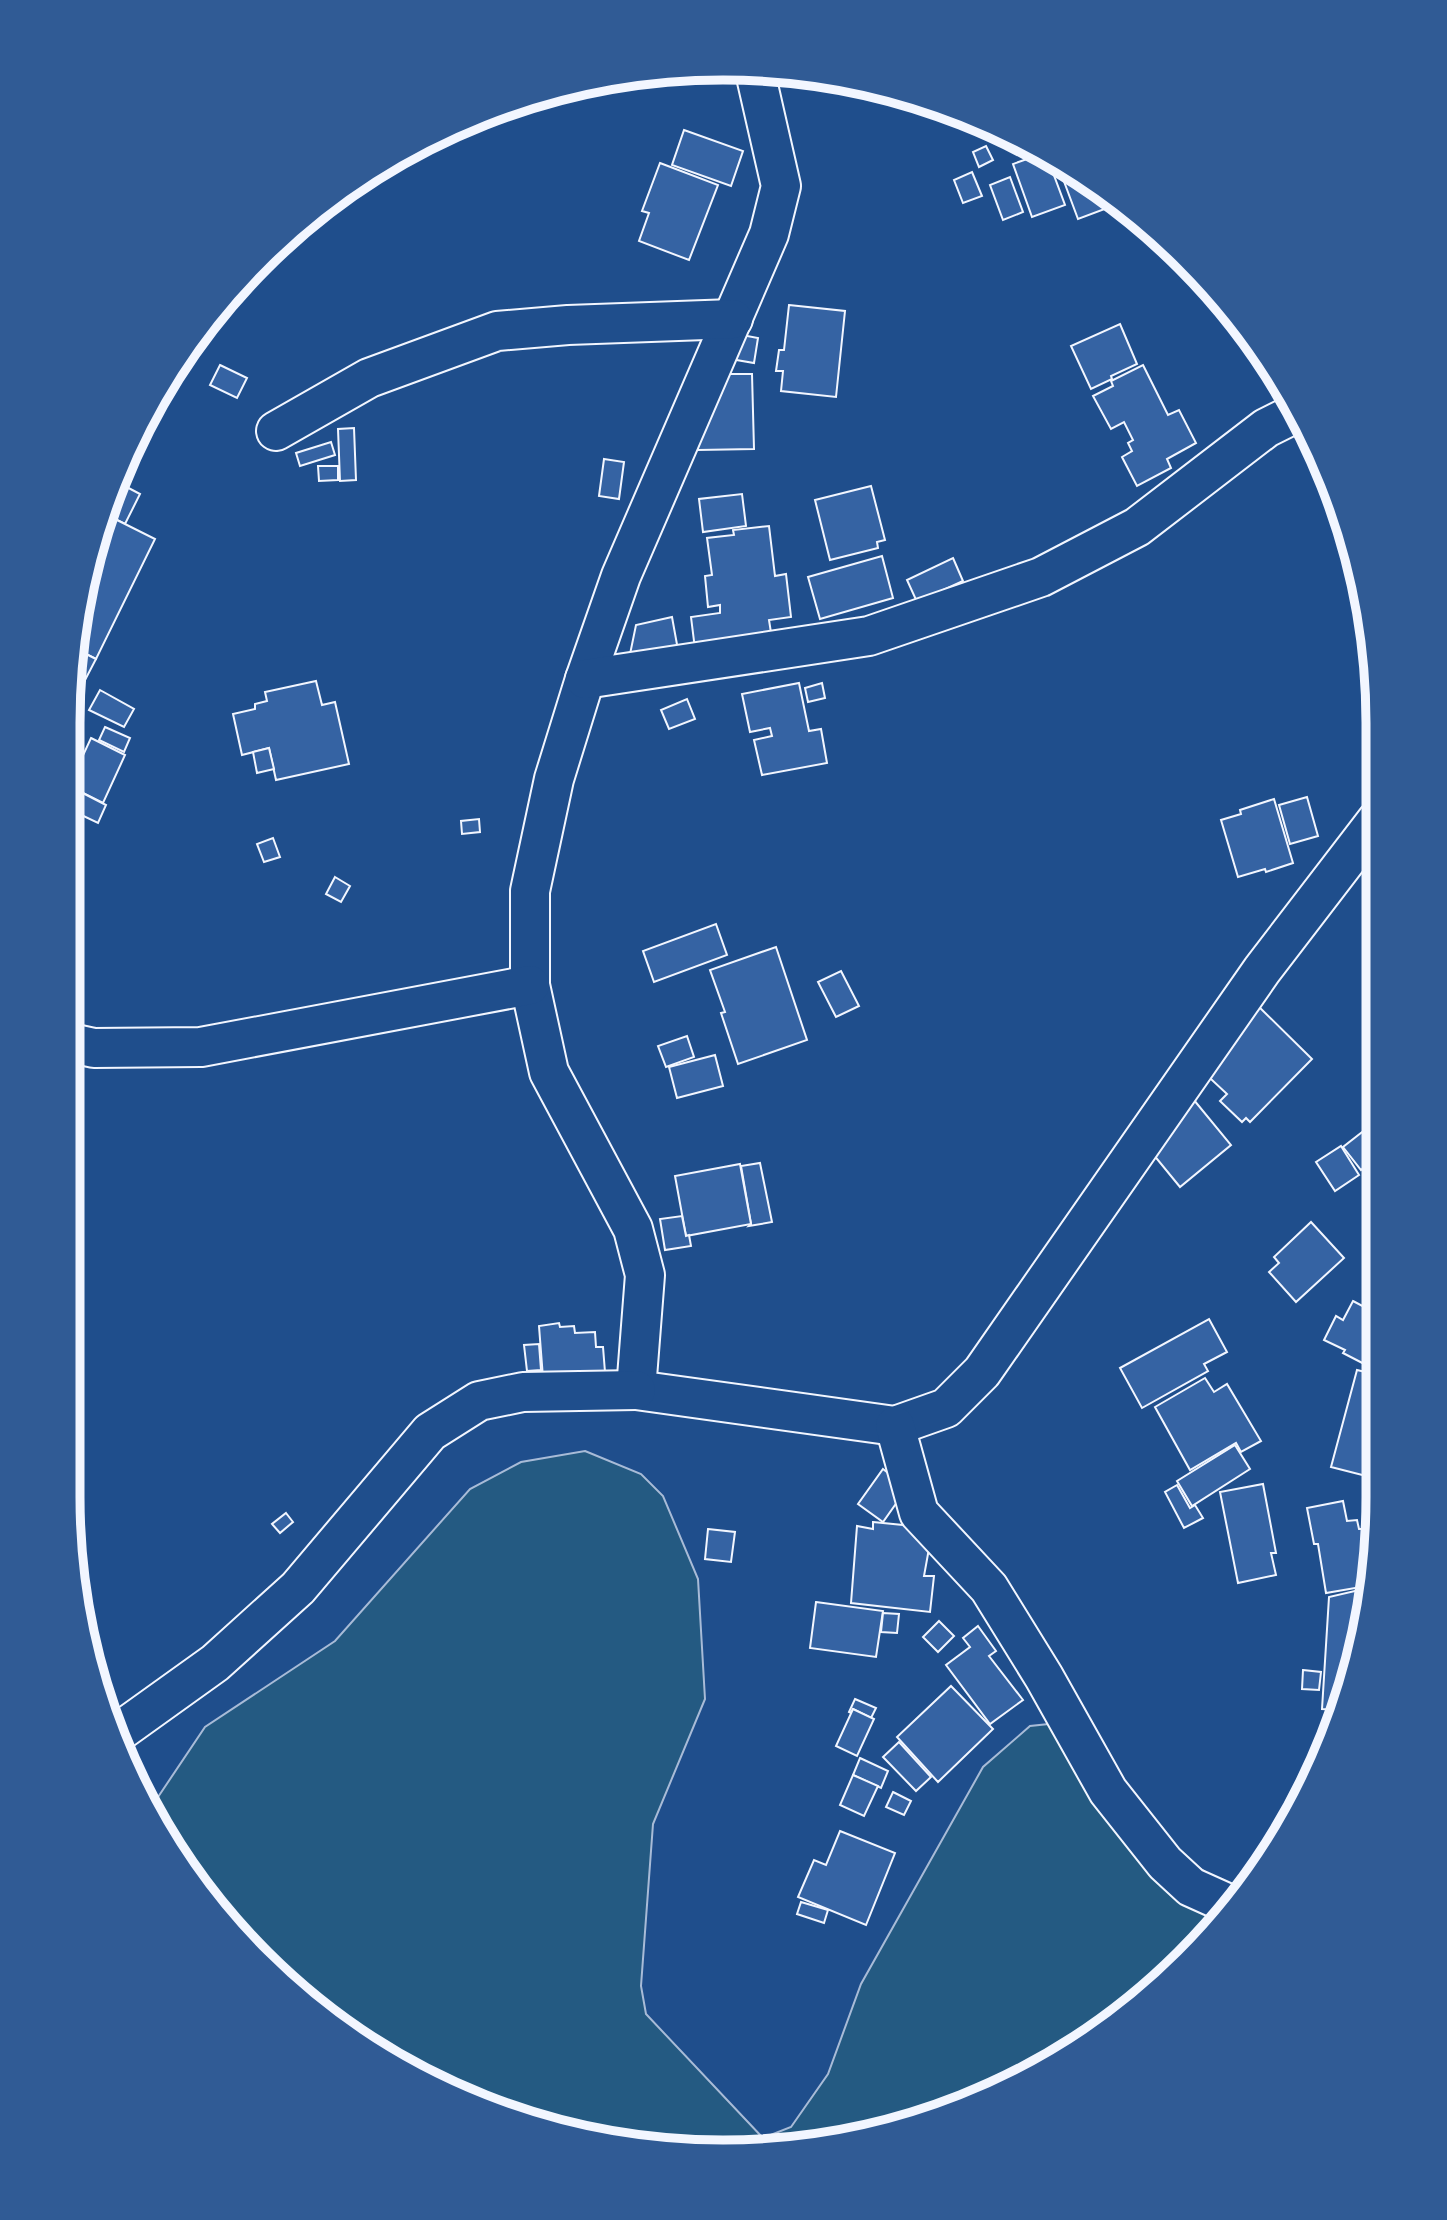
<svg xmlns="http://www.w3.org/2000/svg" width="1447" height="2220" viewBox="0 0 1447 2220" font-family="Georgia,serif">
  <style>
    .green { fill: #245a82; stroke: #a8bbd7; stroke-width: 2 }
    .building { fill: #3563a3; stroke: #f2f6ff; stroke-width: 2 }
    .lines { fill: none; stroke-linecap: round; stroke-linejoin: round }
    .minor-casing { stroke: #f2f6ff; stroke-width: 42 }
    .minor { stroke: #1f4e8c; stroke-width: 38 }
    .rim { fill: none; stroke: #f2f6ff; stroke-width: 9 }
  </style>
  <rect width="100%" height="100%" fill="#1f4e8c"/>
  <path class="green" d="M585,1451L641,1474L663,1496L698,1579L705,1699L653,1824L641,1986L646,2014L763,2138L791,2127L828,2074L861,1984L983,1767L1030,1726L1077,1721L1165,1845L1238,1894L1216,1928L1087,2042L893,2129L723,2152L512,2117L325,2017L179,1861L152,1806L205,1727L335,1641L470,1489L521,1462Z"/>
  <g class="building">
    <path d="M684,130L743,151L731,186L672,165Z"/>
    <path d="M986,146L993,160L979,167L973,152Z"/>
    <path d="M1044,153L1046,154L1065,205L1032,217L1013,164Z"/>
    <path d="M1056,160L1118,204L1078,219Z"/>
    <path d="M660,163L718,185L689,260L639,241L649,213L642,211Z"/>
    <path d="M972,172L982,196L963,203L954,180Z"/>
    <path d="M1010,177L1023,212L1003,220L990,185Z"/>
    <path d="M789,305L845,311L836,397L781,391L783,371H776L779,350H784Z"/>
    <path d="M1120,324L1137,364L1111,376L1112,379L1091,389L1071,346Z"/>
    <path d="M731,333L758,338L754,363L719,357Z"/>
    <path d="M220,365L247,378L237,398L210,385Z"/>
    <path d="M1143,365L1168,415L1179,410L1196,443L1167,459L1171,468L1137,486L1122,457L1132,451L1128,443L1133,440L1124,422L1111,429L1093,396L1113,386L1111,381Z"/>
    <path d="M722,374H752L754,449L698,450L697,427H707L705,385Z"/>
    <path d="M354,428L356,480L340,481L338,429Z"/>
    <path d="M331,442L335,455L300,466L296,453Z"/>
    <path d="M604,459L624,462L619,499L599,496Z"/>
    <path d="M318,466H338V480L319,481Z"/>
    <path d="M121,484L140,494L125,524L111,517Z"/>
    <path d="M871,486L885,540L877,542L878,548L830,560L815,500Z"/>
    <path d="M742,494L746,526L703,532L699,499Z"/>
    <path d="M111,517L155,539L96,659L74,648V638Z"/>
    <path d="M769,526L775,576L786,574L791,617L769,620L772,639L695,649L691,617L720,613V605L708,607L705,576L712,575L707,538L734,535L733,530Z"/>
    <path d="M882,556L893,598L820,619L808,577Z"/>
    <path d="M953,558L963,581L917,602L907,580Z"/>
    <path d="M672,617L678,650L629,659L636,625Z"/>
    <path d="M74,648L96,659L73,703Z"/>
    <path d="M316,681L322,705L335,702L349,764L276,780L269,748L242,755L233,714L255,709V704L267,701L265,692Z"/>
    <path d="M799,683L809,731L821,729L827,763L762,775L754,740L772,736L770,728L750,732L742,694Z"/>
    <path d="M822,683L825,698L808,702L805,688Z"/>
    <path d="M100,690L134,709L124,727L89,710Z"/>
    <path d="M687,699L695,719L669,729L661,710Z"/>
    <path d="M105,727L130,738L124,752L99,740Z"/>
    <path d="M91,738L125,755L103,803L73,788V777Z"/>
    <path d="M269,748L274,769L257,773L253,752Z"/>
    <path d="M73,788L106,805L98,823L73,811Z"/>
    <path d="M1307,797L1318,836L1290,844L1279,805Z"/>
    <path d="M1274,799L1293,863L1266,872L1265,869L1238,877L1221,820L1241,814L1240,810Z"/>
    <path d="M479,819L480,832L462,834L461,821Z"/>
    <path d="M273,838L280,857L264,862L257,844Z"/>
    <path d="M335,877L350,886L341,902L326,894Z"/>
    <path d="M716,924L727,955L654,982L643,951Z"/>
    <path d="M776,947L807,1040L738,1064L721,1013L725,1012L710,970Z"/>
    <path d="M841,971L859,1006L836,1017L818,982Z"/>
    <path d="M1253,1001L1312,1059L1250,1122L1246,1118L1242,1122L1220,1101L1227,1094L1197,1066Z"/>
    <path d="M687,1036L694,1057L666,1067L658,1046Z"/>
    <path d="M715,1055L723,1086L677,1098L669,1067Z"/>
    <path d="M1189,1094L1231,1145L1180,1187L1148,1148Z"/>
    <path d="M1375,1122V1158L1361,1170L1343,1147Z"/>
    <path d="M1341,1146L1359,1175L1335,1191L1316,1162Z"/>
    <path d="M760,1163L772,1222L749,1226L751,1224L741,1166Z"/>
    <path d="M740,1164L751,1224L686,1236L675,1176Z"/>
    <path d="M682,1216L686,1236L689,1235L691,1246L665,1250L660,1219Z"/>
    <path d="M1311,1222L1344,1258L1296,1302L1269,1272L1279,1263L1274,1257Z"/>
    <path d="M1353,1301L1374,1312V1369L1343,1353L1345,1350L1324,1340L1336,1316L1343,1320Z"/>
    <path d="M1209,1319L1227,1352L1204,1364L1208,1371L1142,1408L1120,1368Z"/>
    <path d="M559,1323L560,1327L574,1326L575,1333L595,1332L596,1347H603L605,1372L543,1378L539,1326Z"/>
    <path d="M539,1344L541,1370L527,1371L524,1345Z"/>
    <path d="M1357,1370L1374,1374V1478L1331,1467Z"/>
    <path d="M1205,1378L1214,1392L1227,1384L1261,1441L1241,1452L1236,1443L1190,1470L1155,1407Z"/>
    <path d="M1235,1445L1250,1469L1192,1506L1177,1481Z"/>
    <path d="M883,1469L907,1488L883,1522L858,1504Z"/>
    <path d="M1263,1484L1276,1553H1271L1276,1575L1238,1583L1220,1492Z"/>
    <path d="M1177,1485L1190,1508L1195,1505L1203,1518L1184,1528L1165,1492Z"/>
    <path d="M1343,1501L1347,1521L1357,1520L1359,1529H1363L1371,1569L1366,1570L1367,1586L1326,1593L1318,1544H1314L1307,1508Z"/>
    <path d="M286,1513L293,1522L280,1533L272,1524Z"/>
    <path d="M873,1522L903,1525L930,1543L924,1576H934L930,1612L851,1603L857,1526L873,1529Z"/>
    <path d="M708,1529L735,1532L731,1562L705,1559Z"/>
    <path d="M1368,1582H1373L1339,1710L1322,1709L1329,1597L1368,1588Z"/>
    <path d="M816,1602L883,1611L876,1657L810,1648Z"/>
    <path d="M883,1613L899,1614L897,1633L881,1632Z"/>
    <path d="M939,1621L954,1636L938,1652L923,1637Z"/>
    <path d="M978,1626L996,1651L989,1656L1023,1700L990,1724L946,1665L970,1647L963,1638Z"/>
    <path d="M1303,1670L1321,1672L1319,1690L1302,1689Z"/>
    <path d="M951,1686L993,1729L938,1782L897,1737Z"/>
    <path d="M855,1699L876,1708L871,1718L853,1709L851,1713L849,1712Z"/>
    <path d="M853,1709L874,1719L857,1756L836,1746Z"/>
    <path d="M899,1742L931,1777L916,1791L883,1757Z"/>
    <path d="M860,1758L888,1771L881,1788L853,1775Z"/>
    <path d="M853,1775L878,1786L864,1816L840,1805Z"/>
    <path d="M893,1792L911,1801L904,1815L886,1807Z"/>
    <path d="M840,1831L895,1853L866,1925L798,1897L814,1860L826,1865Z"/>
    <path d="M801,1902L828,1910L824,1923L797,1914Z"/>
  </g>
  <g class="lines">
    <g class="minor-casing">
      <g id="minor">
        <path d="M755,72L781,186L769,234L621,576L585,679L554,779L530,891V985L549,1072L633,1229L645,1275L636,1390L895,1426L946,1408L982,1372L1262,970L1377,820"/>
        <path d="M276,431L369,378L497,331L568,325L733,319"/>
        <path d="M585,679L869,636L1041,577L1137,527L1266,428L1298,412"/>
        <path d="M71,1043L94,1048L201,1047L530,985"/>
        <path d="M895,1426L919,1513L989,1588L1044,1677L1108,1791L1165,1863L1191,1887L1231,1905"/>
        <path d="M116,1734L215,1663L298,1588L430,1432L479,1401L523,1392L636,1390"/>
      </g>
    </g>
    <use href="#minor" class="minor"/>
  </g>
  <path d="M0 0H1447V2220H0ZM723 80H723A643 643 0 0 1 1366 723V1497A643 643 0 0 1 723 2140H723A643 643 0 0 1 80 1497V723A643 643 0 0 1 723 80Z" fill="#305b95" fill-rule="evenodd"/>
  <path class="rim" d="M723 80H723A643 643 0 0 1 1366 723V1497A643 643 0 0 1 723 2140H723A643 643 0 0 1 80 1497V723A643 643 0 0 1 723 80Z"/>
</svg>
